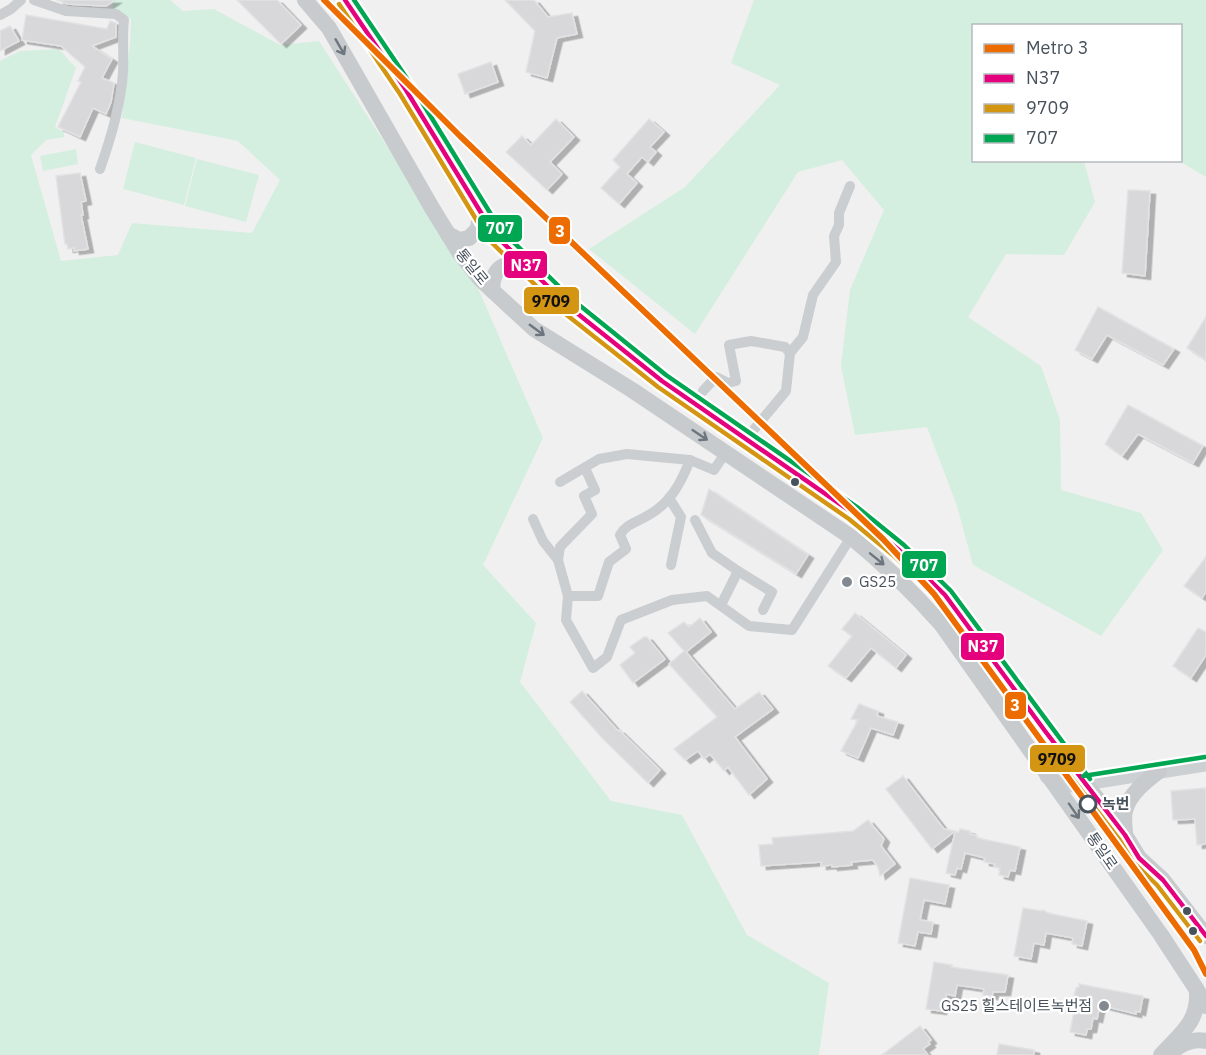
<svg xmlns="http://www.w3.org/2000/svg" width="1206" height="1055" viewBox="0 0 1206 1055" font-family="'IBM Plex Sans','Noto Sans KR',sans-serif">
  <style>
    .green { fill: #d4efdf }
    .building { fill: #d8d8da; stroke: #e1e2e3; stroke-width: 1.5; filter: url(#shadow) }
    .lines { fill: none; stroke-linecap: round; stroke-linejoin: round }
    .minor { stroke: #cbced1; stroke-width: 10 }
    .secondary { stroke: #ccd0d3; stroke-width: 15 }
    .primary { stroke: #c7cbce; stroke-width: 16 }
    .bus-1-casing { stroke: #fff; stroke-width: 9 }
    .bus-2-casing { stroke: #fff; stroke-width: 9 }
    .bus-3-casing { stroke: #fff; stroke-width: 9 }
    .bus-1 { stroke: #e5007d; stroke-width: 4.5 }
    .bus-2 { stroke: #d49512; stroke-width: 4.5 }
    .bus-3 { stroke: #00a651; stroke-width: 4.5 }
    .metro-1-casing { stroke: #fff; stroke-width: 10 }
    .metro-1 { stroke: #ed6c00; stroke-width: 6 }
    .oneway { stroke: #6d767e }
    .bus-dot { fill: #47525c; stroke: #fff; stroke-width: 2 }
    .poi-dot { fill: #828990; stroke: #fff; stroke-width: 2 }
    .stop-dot { fill: #fff; stroke: #47525c; stroke-width: 3 }
    .labels { text-anchor: middle; stroke-width: 4.5; stroke-linejoin: round; paint-order: stroke }
    .street-label { font-size: 15px; fill: #47525c; stroke: #fff }
    .poi-label { font-size: 15px; fill: #47525c; stroke: #fff; text-anchor: start }
    .stop-label { font-size: 15px; font-weight: bold; fill: #47525c; stroke: #fff; text-anchor: start }
    .line-badge { stroke: #fff; stroke-width: 2 }
    .badge-label { font-size: 16px; text-anchor: middle; font-weight: bold; fill: #fff }
    .pale-badge-label { font-size: 16px; text-anchor: middle; font-weight: bold; fill: #111 }
  </style>
  <defs>
    <filter id="shadow"><feDropShadow dx="5.5" dy="3.5" stdDeviation="0" flood-color="#0004"/></filter>
  </defs>
  <rect width="100%" height="100%" fill="#f0f0f0"/>
  <g class="green">
    <path d="M112,0H170L183,11L214,9L280,45L319,41L477,286L543,438L483,565L536,623L520,682L611,801L682,815L747,935L829,983L819,1055H0V61L20,51L59,49L76,68L55,127L64,132V137L46,140L31,155L61,261L118,255L132,223L252,233L280,180L238,141L122,118L130,44L131,19L113,9Z"/>
    <path d="M754,0H1206V177L1179,161L1180,26H974V160L1084,161L1095,202L1064,255L1006,254L968,317L1041,366L1060,420L1061,490L1141,513L1163,550L1101,636L973,565L957,506L927,427L855,435L841,366L850,290L884,210L842,160L798,172L695,334L589,249L685,187L780,85L731,63Z"/>
    <path d="M135,142L196,158L184,205L123,189Z"/>
    <path d="M76,149L78,164L43,171L40,156Z"/>
    <path d="M197,159L259,175L246,222L185,206Z"/>
  </g>
  <g class="building">
    <path d="M57,0H115L106,6L67,4Z"/>
    <path d="M237,0H277L301,25L281,44Z"/>
    <path d="M505,0H534L548,17L572,13L577,34L557,38L547,78L526,72L535,31Z"/>
    <path d="M26,15L107,29L110,21L116,23V37L92,46L112,59L102,78L114,83L111,102L106,114L93,108L80,137L58,127L81,82L78,81L85,67L61,46L22,40Z"/>
    <path d="M10,26L19,41L0,51V31Z"/>
    <path d="M491,62L498,82L465,94L458,74Z"/>
    <path d="M556,119L574,137L550,162L562,174L547,190L506,152L522,136L531,145Z"/>
    <path d="M649,119L664,132L650,147L656,152L648,162L642,157L627,174L637,183L619,204L601,188L620,167L613,160Z"/>
    <path d="M80,173L86,201L81,202L83,215H81L88,249L74,251V248L68,249L67,244H65L56,176Z"/>
    <path d="M1128,190L1150,191L1145,276L1122,273Z"/>
    <path d="M1098,307L1174,349L1163,365L1107,335L1092,359L1075,350Z"/>
    <path d="M1206,317V360L1187,348Z"/>
    <path d="M1128,405L1203,446L1193,463L1138,434L1122,456L1105,444Z"/>
    <path d="M709,489L808,555L796,574L701,515Z"/>
    <path d="M1206,557V592L1202,598L1184,586Z"/>
    <path d="M855,613L906,655L896,668L871,648L846,678L828,666L852,636L842,629Z"/>
    <path d="M700,618L711,632L686,652L735,709L759,692L773,709L735,737L767,779L749,795L728,767L724,771L710,754L704,759L698,751L685,760L674,749L717,717L669,664L684,651L668,633L684,622L689,627Z"/>
    <path d="M1198,628L1206,632V655L1191,678L1173,666Z"/>
    <path d="M644,637H647L665,659L633,683L620,665L635,653L630,647Z"/>
    <path d="M582,691L618,731L619,730L660,770L648,783L603,739L570,702Z"/>
    <path d="M859,704L878,711L877,716L898,722L893,735L871,728L858,758L841,751L858,720L851,719Z"/>
    <path d="M903,776L944,829L955,831L932,849L886,789Z"/>
    <path d="M1206,788V844L1197,845L1195,819L1173,820L1171,791Z"/>
    <path d="M868,820L884,839L881,846L895,864L880,876L878,867L873,860L851,862L852,865L832,867V865L821,866V862L761,866L759,845L773,844L772,838L853,831Z"/>
    <path d="M960,829L970,831V834L977,836V838L1020,847L1015,871L1010,870L1008,877L999,875L1000,868L994,867L995,864L984,862L985,858L965,853L961,869L957,868L955,875L946,873L955,832H959Z"/>
    <path d="M910,878L949,885L945,904L924,900L920,920L933,922L931,934L918,932L915,946L898,943Z"/>
    <path d="M1023,908L1042,911L1043,910L1048,913L1087,921L1082,946L1072,944L1073,938L1046,933L1044,945L1034,943L1031,959L1014,956Z"/>
    <path d="M934,962L952,965L951,967L1008,975L1005,992H993L992,996L983,995L984,989L957,985L955,996L946,994L947,1005H942L941,1011L926,1009Z"/>
    <path d="M1079,984L1143,996L1140,1012L1136,1011V1014L1100,1005L1097,1019L1093,1018L1091,1029H1087L1086,1035L1070,1032L1077,997L1074,996L1076,988L1079,987Z"/>
    <path d="M920,1026L931,1040L928,1042L930,1044L923,1049L928,1055H882Z"/>
    <path d="M999,1044L1034,1050V1055H997Z"/>
  </g>
  <g class="lines">
    <g class="minor">
      <path d="M34,0L66,11L116,14L124,20C122,37 124,54 123,72C121,105 111,138 100,169"/>
      <path d="M0,15L11,9L21,0"/>
      <path d="M703,391L716,377L728,383L736,381L729,345L751,341L785,347L790,353"/>
      <path d="M746,439L786,391L790,353L803,337L813,295L836,262L834,236L839,225V213L850,186"/>
      <path d="M560,482L599,459L627,454L690,460L714,470L726,452"/>
      <path d="M669,498L681,517L671,565"/>
      <path d="M533,519L543,541L558,560L568,596L566,620L593,668L607,657L621,620L672,600L707,596L749,626L792,630L851,537"/>
      <path d="M695,520L712,553L738,571"/>
      <path d="M558,560L560,547L592,514L584,496L595,490L585,468"/>
      <path d="M568,596H598L609,562L626,549L620,535C626,524 637,522 647,516C670,504 681,483 690,460"/>
      <path d="M721,605L738,571L772,592L763,610"/>
    </g>
    <path class="secondary" d="M1047,776L1061,784L1072,785L1206,764"/>
    <g class="primary">
      <path d="M305,0L329,28L432,208L459,252L481,280L534,329L632,390L851,537C884,564 913,592 941,624L1161,935L1197,990L1206,1006"/>
      <path d="M345,0L357,16L406,90L480,213L494,234L568,306L662,381L853,513L899,550L945,595L1045,731L1125,835L1139,858L1163,880L1206,936"/>
      <path d="M448,234L459,240L469,238L478,229L480,213"/>
      <path d="M492,290C493,267 503,261 525,266"/>
      <path d="M1125,835C1125,828 1123,818 1125,811C1129,794 1146,781 1159,771"/>
      <path d="M1170,1053C1181,1044 1192,1038 1206,1041"/>
      <path d="M1161,1055C1180,1034 1199,1022 1197,991"/>
    </g>
    <g class="bus-1-casing">
      <path id="bus-1" d="M345,0L406,90L494,234L568,306L662,381L853,513L899,550L945,595L1045,731L1125,835L1139,858L1163,880L1206,936"/>
    </g>
    <g class="bus-2-casing">
      <path id="bus-2" d="M339,4L400,94L488,239L563,312L658,387L849,519L894,556L939,600L1039,735L1119,839L1133,862L1157,885L1200,941"/>
    </g>
    <g class="bus-3-casing">
      <g id="bus-3">
        <path d="M354,0L412,86L500,229L573,300L666,375L857,507L904,545L951,591L1090,779"/>
        <path d="M1083,776L1205,757"/>
      </g>
    </g>
    <use href="#bus-1" class="bus-1"/>
    <use href="#bus-2" class="bus-2"/>
    <use href="#bus-3" class="bus-3"/>
    <g class="metro-1-casing">
      <path id="metro-1" d="M324,0L460,136L883,539L934,594L1194,950L1206,974"/>
    </g>
    <use href="#metro-1" class="metro-1"/>
  </g>
  <defs><path id="oneway-shaft" d="M-6 0H5M1.5-3L5.5 0L1.5 3" fill="none" stroke-width="1.6" stroke-linecap="round" stroke-linejoin="round" transform="scale(1.5)"/></defs>
  <g class="oneway">
    <use href="#oneway-shaft" transform="translate(340 47) rotate(60)"/>
    <use href="#oneway-shaft" transform="translate(537 330) rotate(36)"/>
    <use href="#oneway-shaft" transform="translate(700 435) rotate(34)"/>
    <use href="#oneway-shaft" transform="translate(877 559) rotate(39)"/>
    <use href="#oneway-shaft" transform="translate(1074 811) rotate(55)"/>
  </g>
  <g class="bus-dot">
    <circle cx="795" cy="482" r="5"/>
    <circle cx="1187" cy="911" r="5"/>
    <circle cx="1193" cy="931" r="5"/>
  </g>
  <g class="poi-dot">
    <circle cx="847" cy="582" r="6"/>
    <circle cx="1104" cy="1006" r="6"/>
  </g>
  <circle class="stop-dot" cx="1088" cy="804" r="8"/>
  <g class="labels">
    <g class="street-label">
      <text transform="translate(472 267) rotate(51)" y="5">통일로</text>
      <text transform="translate(1102 851) rotate(55)" y="5">통일로</text>
    </g>
    <g class="poi-label">
      <text x="859" y="587">GS25</text>
      <text x="1092" y="1011" text-anchor="end">GS25 힐스테이트녹번점</text>
    </g>
    <g class="stop-label">
      <text x="1102" y="809">녹번</text>
    </g>
  </g>
  <g class="line-badge">
    <rect x="477" y="214" width="46" height="29" rx="6" fill="#00a651"/>
    <rect x="548" y="216" width="23" height="29" rx="6" fill="#ed6c00"/>
    <rect x="503" y="250" width="45" height="29" rx="6" fill="#e5007d"/>
    <rect x="523" y="286" width="57" height="29" rx="6" fill="#d49512"/>
    <rect x="901" y="550" width="46" height="29" rx="6" fill="#00a651"/>
    <rect x="960" y="632" width="45" height="29" rx="6" fill="#e5007d"/>
    <rect x="1004" y="691" width="23" height="29" rx="6" fill="#ed6c00"/>
    <rect x="1029" y="744" width="57" height="29" rx="6" fill="#d49512"/>
  </g>
  <g class="badge-label">
    <text x="500" y="234">707</text>
    <text x="560" y="237">3</text>
    <text x="526" y="271">N37</text>
    <text x="924" y="571">707</text>
    <text x="983" y="652">N37</text>
    <text x="1015" y="711">3</text>
  </g>
  <g class="pale-badge-label">
    <text x="551" y="307">9709</text>
    <text x="1057" y="765">9709</text>
  </g>
  <rect x="972" y="24" width="210" height="138" fill="#ffffff" stroke="#b5babe" stroke-width="1.5"/>
  <rect x="984" y="44" width="30" height="9" fill="#ed6c00" stroke="#b5babe" stroke-width="1.5"/>
  <text x="1026" y="54" font-size="18" fill="#47525c">Metro 3</text>
  <rect x="984" y="74" width="30" height="9" fill="#e5007d" stroke="#b5babe" stroke-width="1.5"/>
  <text x="1026" y="84" font-size="18" fill="#47525c">N37</text>
  <rect x="984" y="104" width="30" height="9" fill="#d49512" stroke="#b5babe" stroke-width="1.5"/>
  <text x="1026" y="114" font-size="18" fill="#47525c">9709</text>
  <rect x="984" y="134" width="30" height="9" fill="#00a651" stroke="#b5babe" stroke-width="1.5"/>
  <text x="1026" y="144" font-size="18" fill="#47525c">707</text>
</svg>
